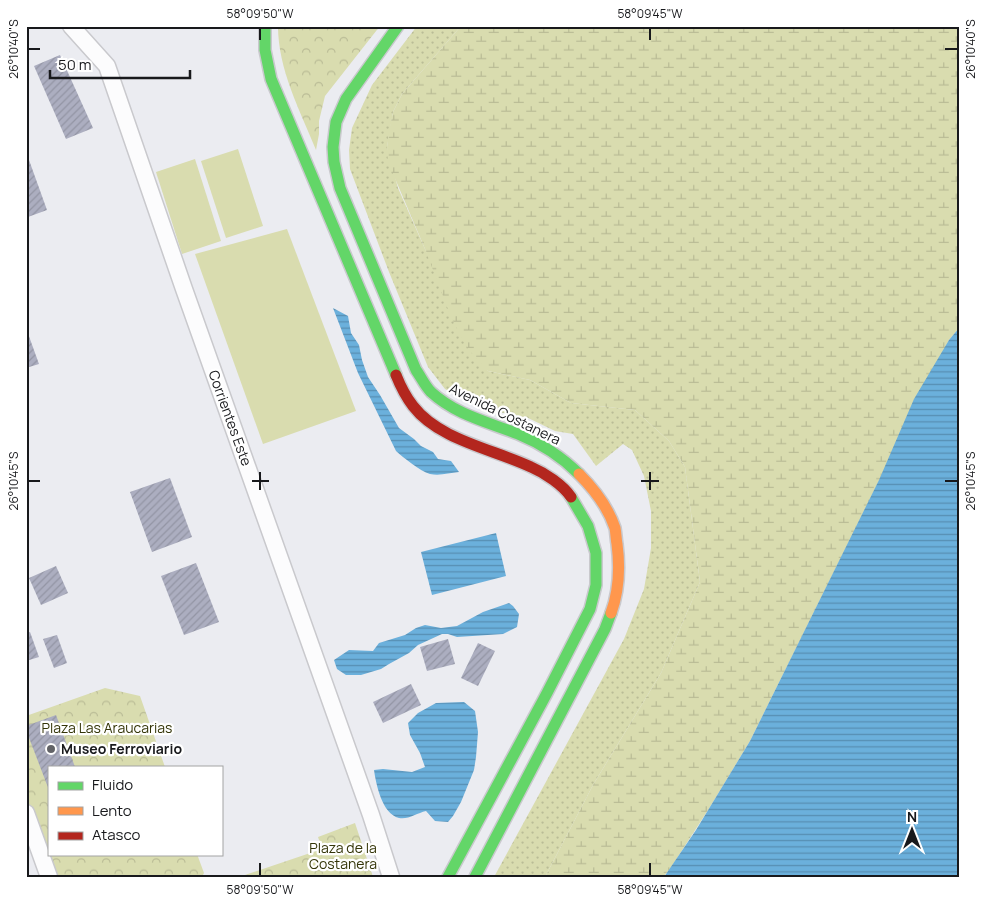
<svg xmlns="http://www.w3.org/2000/svg" width="985" height="903" viewBox="0 0 985 903" font-family="Manrope,sans-serif">
  <style>
    .grass { fill: url(#grass-dots) }
    .wetland { fill: url(#wetland-marsh) }
    .park { fill: url(#park-crowns) }
    .pitch { fill: #d9dcaf }
    .water { fill: url(#water-rules) }
    .building { fill: url(#building-hatch) }
    .lines { fill: none; stroke-linecap: round; stroke-linejoin: round }
    .street-casing { stroke: #c9c9cd; stroke-width: 19 }
    .fast-casing { stroke: #c9c9cd; stroke-width: 14 }
    .slow-casing { stroke: #c9c9cd; stroke-width: 14 }
    .jam-casing { stroke: #c9c9cd; stroke-width: 14 }
    .street { stroke: #fcfcfd; stroke-width: 16 }
    .fast { stroke: #63d668; stroke-width: 11 }
    .slow { stroke: #ff974d; stroke-width: 11 }
    .jam { stroke: #b3261e; stroke-width: 11 }
    .ticks { fill: none; stroke: #18191c; stroke-width: 2 }
    .poi-dot { fill: #626367; stroke: #fff; stroke-width: 2 }
    .labels { text-anchor: middle; stroke-width: 4.5; stroke-linejoin: round; paint-order: stroke }
    .street-label { font-size: 14px; fill: #18191c; stroke: #fff }
    .park-label { font-size: 14px; fill: #343508; stroke: #fff }
    .poi-label { font-size: 14px; font-weight: bold; fill: #18191c; stroke: #fff; text-anchor: start }
    .neatline { fill: none; stroke: #18191c; stroke-width: 2 }
    .ticks-label { font-size: 12px; text-anchor: middle; fill: #18191c }
  </style>
  <defs>
    <pattern id="grass-dots" width="8" height="8" patternUnits="userSpaceOnUse" patternTransform="scale(1.25)"><rect width="8" height="8" fill="#d9dcaf"/><path d="M2 2h.1M6 6h.1" fill="none" stroke="#babc96" stroke-width="1.8" stroke-linecap="round"/></pattern>
    <pattern id="wetland-marsh" width="20" height="14" patternUnits="userSpaceOnUse" patternTransform="scale(1.25)"><rect width="20" height="14" fill="#d9dcaf"/><path d="M1 5h8M5 5V1M11 12h8M15 12V8" fill="none" stroke="#babc96"/></pattern>
    <pattern id="park-crowns" width="20" height="18" patternUnits="userSpaceOnUse" patternTransform="scale(1.25)"><rect width="20" height="18" fill="#d9dcaf"/><path d="M2 6a3 3 0 1 1 6 0M12 15a3 3 0 1 1 6 0" fill="none" stroke="#babc96"/></pattern>
    <pattern id="water-rules" width="6" height="5" patternUnits="userSpaceOnUse" patternTransform="scale(1.25)"><rect width="6" height="5" fill="#6bb0dc"/><path d="M0 2.5h6" fill="none" stroke="#578eb2"/></pattern>
    <pattern id="building-hatch" width="6" height="6" patternUnits="userSpaceOnUse" patternTransform="scale(1.25)"><rect width="6" height="6" fill="#acaec0"/><path d="M-1 1l2-2M0 6l6-6M5 7l2-2" fill="none" stroke="#9395a4"/></pattern>
  </defs>
  <rect width="100%" height="100%" fill="#ebecf1"/>
  <path class="grass" d="M417,26H461L402,94L393,112L387,147L398,188L425,249L488,371L530,380L571,403L635,410L669,441L685,467L700,582L661,673L593,785L545,877H494L624,639L644,589L651,548V511L644,476L632,450L623,444L596,466L573,434L555,431L528,418L499,412L470,402L445,389L428,367L389,272L350,169L349,150L352,128L372,85Z"/>
  <path class="wetland" d="M461,26H959V328L949,340L750,741L710,807L670,869L663,877H545L593,785L661,673L700,582L685,467L669,441L635,410L571,403L530,380L488,371L467,348L451,317L425,249L388,162L387,147L389,131L393,112L402,94Z"/>
  <g class="park">
    <path d="M278,26H380L325,96L319,121V134L316,150C300,110 278,70 278,26Z"/>
    <path d="M105,688L140,696L165,767H49V854H197L204,873L202,877H49L26,813V716Z"/>
    <path d="M355,823L373,877H245V875L322,849L318,837Z"/>
  </g>
  <g class="pitch">
    <path d="M238,149L263,226L226,238L201,161Z"/>
    <path d="M195,159L221,241L182,254L156,172Z"/>
    <path d="M287,229L356,411L263,444L195,254Z"/>
  </g>
  <g class="water">
    <path d="M333,308L348,316L351,333L359,345L362,360L368,377L380,395L399,428L414,439L421,446L433,452L438,459L451,461L459,472C449,473 440,476 430,474C420,471 404,458 396,451L358,373Z"/>
    <path d="M959,328V877H664L696,830L750,741L879,480L914,399L949,340Z"/>
    <path d="M496,533L506,576L432,595L421,552Z"/>
    <path d="M509,603L513,606L519,614L517,627L503,634L457,637L448,634H442L418,645L409,653L389,664L381,669L361,675H346L337,669L334,660L349,650L373,651L379,643L405,635L416,628L425,625L441,628L457,626L483,612Z"/>
    <path d="M464,702L475,711L478,732L476,757L474,770L461,802L453,816L448,822L435,821L426,811C417,813 408,820 399,818C382,814 376,784 374,770L383,769L412,772L425,767L420,753L410,735L408,723L418,713L436,703Z"/>
  </g>
  <g class="building">
    <path d="M60,55L93,128L66,139L34,66Z"/>
    <path d="M29,160L47,210L28,217L26,212V161Z"/>
    <path d="M26,328L39,364L26,368Z"/>
    <path d="M170,478L192,537L152,552L130,492Z"/>
    <path d="M196,563L219,622L184,635L161,576Z"/>
    <path d="M56,566L68,593L41,605L29,578Z"/>
    <path d="M30,632L39,657L26,661V633Z"/>
    <path d="M57,635L67,663L54,668L43,639Z"/>
    <path d="M448,639L455,664L427,671L420,647Z"/>
    <path d="M478,643L495,651L478,686L461,678Z"/>
    <path d="M411,684L421,705L383,723L373,702Z"/>
    <path d="M56,715L75,767H49V790L26,730V726Z"/>
  </g>
  <g class="lines">
    <g class="street-casing">
      <g id="street">
        <path d="M71,26L107,66L184,289L371,815L391,877"/>
        <path d="M26,813L49,877"/>
      </g>
    </g>
    <g class="fast-casing">
      <g id="fast">
        <path d="M265,26V50L271,79L396,375"/>
        <path d="M398,26L346,99L336,122L333,147L334,162L340,188L416,370C421,377 425,386 431,392C456,415 488,422 518,434C540,443 561,456 579,474"/>
        <path d="M448,877L547,693L590,609L596,585V553L588,526L571,497"/>
        <path d="M475,877L605,629L611,613"/>
      </g>
    </g>
    <g class="slow-casing">
      <path id="slow" d="M579,474C594,489 608,507 615,528C616,533 616,539 617,544C620,567 619,591 611,613"/>
    </g>
    <g class="jam-casing">
      <path id="jam" d="M396,375C400,385 406,397 413,406C439,440 493,449 531,467C545,473 563,485 571,497"/>
    </g>
    <use href="#street" class="street"/>
    <use href="#fast" class="fast"/>
    <use href="#slow" class="slow"/>
    <use href="#jam" class="jam"/>
  </g>
  <path class="ticks" d="M260,28V40M650,28V40M28,49H40M945,49H958M260,472V490M650,472V490M28,481H40M252,481H269M641,481H659M945,481H958M260,863V876M650,863V876"/>
  <circle class="poi-dot" cx="51" cy="749" r="5"/>
  <g class="labels">
    <g class="street-label">
      <text transform="translate(505 414) rotate(26)" y="5">Avenida Costanera</text>
      <text transform="translate(230 418) rotate(70)" y="5">Corrientes Este</text>
    </g>
    <g class="park-label">
      <text x="107" y="733">Plaza Las Araucarias</text>
      <text x="343" y="853">Plaza de la<tspan x="343" dy="16">Costanera</tspan></text>
    </g>
    <g class="poi-label">
      <text x="61" y="754">Museo Ferroviario</text>
    </g>
  </g>
  <rect width="985" height="903" fill="none" stroke="#ffffff" stroke-width="55"/>
  <rect x="48" y="766" width="175" height="90" fill="#ffffff" stroke="#a3a3a4"/>
  <rect x="58" y="782" width="25" height="8" fill="#63d668" stroke="#a3a3a4"/>
  <text x="92" y="790" font-size="15" fill="#18191c">Fluido</text>
  <rect x="58" y="807" width="25" height="8" fill="#ff974d" stroke="#a3a3a4"/>
  <text x="92" y="816" font-size="15" fill="#18191c">Lento</text>
  <rect x="58" y="832" width="25" height="8" fill="#b3261e" stroke="#a3a3a4"/>
  <text x="92" y="840" font-size="15" fill="#18191c">Atasco</text>
  <g transform="translate(912 830)" stroke="#ffffff" stroke-width="4" paint-order="stroke">
  <path d="M0-4L9 19L0 12L-9 19Z" fill="#18191c"/>
  <text y="-8" font-size="14" font-weight="bold" text-anchor="middle" fill="#18191c">N</text>
  </g>
  <path d="M50 70v8h140v-8" fill="none" stroke="#18191c" stroke-width="2.5"/>
  <text x="58" y="70" font-size="15" fill="#18191c" stroke="#ffffff" stroke-width="4" paint-order="stroke">50 m</text>
  <rect x="28" y="28" width="930" height="848" class="neatline"/>
  <g class="ticks-label">
    <text x="260" y="18">58°09'50"W</text>
    <text x="650" y="18">58°09'45"W</text>
    <text transform="translate(14 49) rotate(-90)" y="4">26°10'40"S</text>
    <text transform="translate(971 49) rotate(-90)" y="4">26°10'40"S</text>
    <text transform="translate(14 481) rotate(-90)" y="4">26°10'45"S</text>
    <text transform="translate(971 481) rotate(-90)" y="4">26°10'45"S</text>
    <text x="260" y="894">58°09'50"W</text>
    <text x="650" y="894">58°09'45"W</text>
  </g>
</svg>
